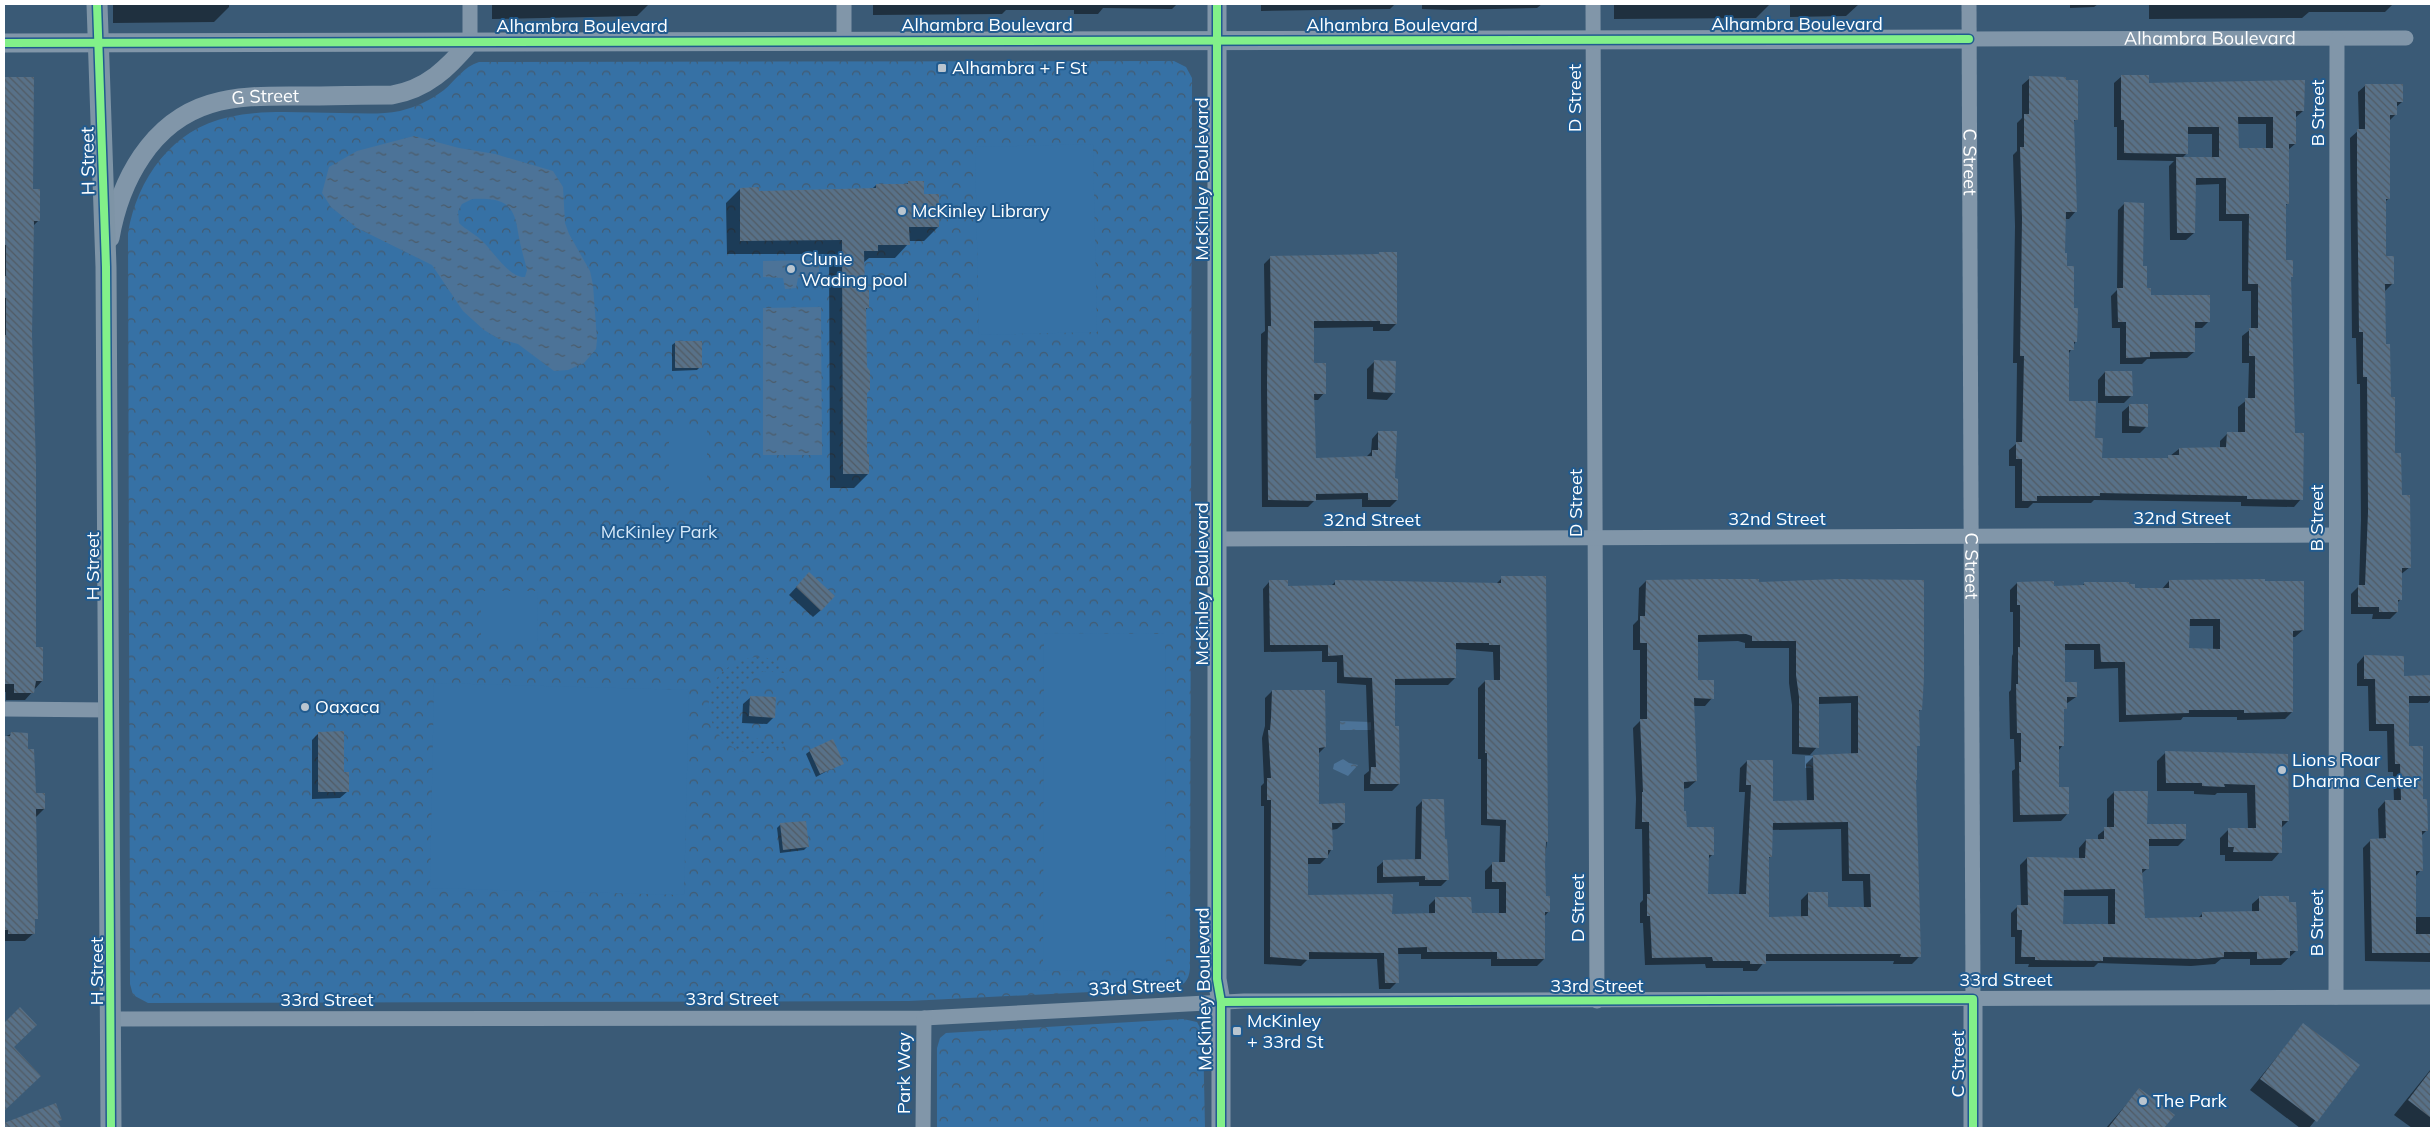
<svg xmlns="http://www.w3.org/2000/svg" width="2435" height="1132" viewBox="0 0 2435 1132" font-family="Mulish,sans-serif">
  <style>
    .park { fill: url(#park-crowns) }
    .garden { fill: url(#garden-dots) }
    .pitch { fill: #3671a5 }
    .water { fill: url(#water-ripples); fill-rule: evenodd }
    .shadow { fill: #0007; fill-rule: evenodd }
    .building { fill: url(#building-back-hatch); fill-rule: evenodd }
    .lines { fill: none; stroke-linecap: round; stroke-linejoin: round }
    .minor { stroke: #8196a9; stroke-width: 15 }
    .tertiary { stroke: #8196a9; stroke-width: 19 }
    .secondary { stroke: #7e94a6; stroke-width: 21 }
    .cycleway-casing { stroke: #215b8f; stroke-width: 11 }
    .cycleway { stroke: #82f089; stroke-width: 8 }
    .poi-dot { fill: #bac5cf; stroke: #215b8f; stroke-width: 2 }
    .labels { text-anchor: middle; stroke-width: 4; stroke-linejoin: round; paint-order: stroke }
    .street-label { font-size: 18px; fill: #fff; stroke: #215b8f }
    .poi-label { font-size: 18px; fill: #fff; stroke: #215b8f; text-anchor: start }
    .park-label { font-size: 18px; fill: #d6e9f9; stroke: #215b8f }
  </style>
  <defs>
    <pattern id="park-crowns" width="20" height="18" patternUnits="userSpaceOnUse" patternTransform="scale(1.25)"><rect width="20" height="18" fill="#3671a5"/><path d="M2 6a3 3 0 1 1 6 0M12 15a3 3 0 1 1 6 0" fill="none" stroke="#435b70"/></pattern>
    <pattern id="garden-dots" width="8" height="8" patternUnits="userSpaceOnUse" patternTransform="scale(1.25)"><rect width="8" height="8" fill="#3671a5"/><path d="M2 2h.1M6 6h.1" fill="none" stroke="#435b70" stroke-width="1.8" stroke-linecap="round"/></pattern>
    <pattern id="water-ripples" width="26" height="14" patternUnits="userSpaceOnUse" patternTransform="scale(1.25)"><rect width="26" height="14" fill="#4c7398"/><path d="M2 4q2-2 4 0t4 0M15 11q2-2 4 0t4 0" fill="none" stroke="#4c5c6a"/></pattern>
    <pattern id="building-back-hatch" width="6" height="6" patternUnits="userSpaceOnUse" patternTransform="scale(1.25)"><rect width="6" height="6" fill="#587188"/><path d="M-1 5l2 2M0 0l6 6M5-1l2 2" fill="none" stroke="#515b64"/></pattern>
  </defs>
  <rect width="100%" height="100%" fill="#3a5a76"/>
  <g class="park">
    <path d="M1174,61L1186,67L1192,78L1190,968C1189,981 1184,986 1171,988L909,1001L148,1003L133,995L130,984L128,233C137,179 172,129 229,117C264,109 303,113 339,113C359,113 380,115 400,111C416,107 431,100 444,90C456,80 463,67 479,62Z"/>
    <path d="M1183,1019L1197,1022L1203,1033L1205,1128H937V1048L940,1038L946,1033Z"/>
  </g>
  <path class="garden" d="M755,657L767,658L789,670L787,674C724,652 720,755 784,740L785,746C711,783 673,671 755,657Z"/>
  <g class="pitch">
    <path d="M1093,144L1097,332L979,335L975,147Z"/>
    <path d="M707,428V494H669V428Z"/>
    <path d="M481,591H538L537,642H481Z"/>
    <path d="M1044,633L1165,634L1166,970L1043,971Z"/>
    <path d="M434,683L689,690L684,895L430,888Z"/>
  </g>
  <g class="water">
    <path d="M414,136L459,148L495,154L553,171L563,187L565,223L569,234L590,271L593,285L597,340L596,349L584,363L568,370L554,371L518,344L499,339L484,330L463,311L432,265L357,228L331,207L322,193L329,167L357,151ZM472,199C502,198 514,202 518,232C520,245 524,258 527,270L525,277C508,278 492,249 481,240C474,233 466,230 459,223L458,211L462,204Z"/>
    <path d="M819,260V278H798L796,288L785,289L783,278L763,277V261Z"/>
    <path d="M821,307L822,455H763V308Z"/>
    <path d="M1340,721L1371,722V730H1340Z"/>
    <path d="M1805,756H1829L1826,768H1805Z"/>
    <path d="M1343,759L1349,763L1358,765L1348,776L1333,769L1334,764Z"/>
  </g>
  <g class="shadow">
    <path d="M113,4H229V7L214,22L113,23Z"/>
    <path d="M492,4H649L637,16L492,19Z"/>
    <path d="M873,4H1177L1172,9L1103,8L1098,14H1074V10H1006L1002,14L873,15Z"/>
    <path d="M1261,4H1542L1537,8L1452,10L1422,9V5H1394L1390,9L1261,11Z"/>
    <path d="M1614,4H1770L1756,18L1614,19Z"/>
    <path d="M1790,4H1859L1846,16L1790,17Z"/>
    <path d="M2070,4H2098L2094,7L2070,8Z"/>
    <path d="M2149,4H2393L2385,12H2309L2302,18L2149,19Z"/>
    <path d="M2122,76L2148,84L2303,111L2295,118V144L2288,150V203L2285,206V262L2290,278L2293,435L2301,499L2294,507L2241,506V502L2094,500L2091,503H2033L2028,508H2015V466H2009V450L2016,444L2017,363H2013L2015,226L2013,155L2017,151V123L2022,118V85L2030,78L2076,119L2073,122L2076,211L2069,219H2064V254L2076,341L2068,355V402L2094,439L2101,459H2166L2179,449L2220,448V441L2227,434L2238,433V407L2248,399L2249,363H2242V336L2251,329V291H2242V221H2219V184L2194,185V233L2186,240H2170L2169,166L2174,161L2117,160V127H2114V83ZM2237,124H2266V150H2237ZM2187,134H2212V159L2182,158L2187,153Z"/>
    <path d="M33,78L32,190L39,220L33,226L31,335L34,648L42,681L25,700H6V692H4V79Z"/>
    <path d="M2366,85L2402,102L2395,108L2396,114L2389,121V198L2385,202V257L2392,284L2385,291L2384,345L2394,454L2410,567L2400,575L2401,599L2397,603V612L2390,619H2372L2373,614H2351V594L2359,586L2361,520L2360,384H2357L2356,338H2352L2350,138L2359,130L2358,92Z"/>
    <path d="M909,182L922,195L938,227L924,241H908V244L895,258H869L863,263V291L868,307L865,310V455L868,474L854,488H830L829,254H727L726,203L740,189L757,192L872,189L876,185H906Z"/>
    <path d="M2124,204L2146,289L2150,296L2209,321L2202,328H2194V352L2187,358L2147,359L2142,364H2120V328H2112L2111,296L2117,290L2118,210Z"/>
    <path d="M1271,257L1396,324L1389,331H1373V327L1313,328V364L1324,393L1318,400H1313L1314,459L1366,457L1371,452L1372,439L1378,432L1394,480L1397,500L1390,507H1362V499L1315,500L1308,507H1262L1261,390V334L1265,331L1264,264Z"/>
    <path d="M676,342L700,367L697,370L672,371V345Z"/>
    <path d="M1374,362L1394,392L1387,400L1367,399V369Z"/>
    <path d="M2105,372L2131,396L2124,403H2098V380Z"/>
    <path d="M2130,405L2147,426L2140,433H2122V412Z"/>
    <path d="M1502,578L1547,841L1544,864L1545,898L1549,911L1544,917V959L1537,966H1491V959H1421V954H1397V982L1390,989H1379L1377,959H1308L1301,966L1264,964V806H1261V786L1264,783L1262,738L1265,726V698L1272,691L1325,747L1318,754V805L1344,823L1337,829L1331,830V850L1327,857L1320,864H1307V896L1391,915L1429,914V905L1436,898L1470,914H1499V889H1485V871L1492,864H1499L1500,826L1481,825V759H1478V688L1485,681H1494L1493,652L1455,649V678L1448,685H1394V727L1399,784L1392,791H1364V775L1369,771L1366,685L1337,683V662H1322V651L1264,652L1263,589L1269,582L1287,587L1331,586L1336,581L1496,584Z"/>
    <path d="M802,581L821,610L813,617L789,595Z"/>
    <path d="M1646,581L1758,583L1921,709L1918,712V745L1916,747L1915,781L1920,956L1912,964H1893L1894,961H1765L1757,971H1743V968H1706L1705,964L1645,965L1643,923H1640V903L1643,900L1642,829H1635L1636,799L1633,728L1640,721V650H1633V625L1638,620L1639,588ZM1738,641L1745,643V648H1789V683L1792,705V754L1810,755L1817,747L1818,704L1851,703V755L1814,756L1806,764L1807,802H1772L1747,761L1740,768L1739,792H1745L1739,895L1706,896L1708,859L1713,854L1685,828L1683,812L1682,789L1688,788L1696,781L1693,706H1705L1712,698L1696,681L1697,642ZM1841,829L1842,881H1863L1864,908H1827L1808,893L1801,900V918H1768V859L1771,856V830Z"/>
    <path d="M2169,581L2303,630L2295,637H2292V712L2285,719L2237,720V717H2183L2181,720L2119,722L2118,668L2094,669V650H2064V683L2076,697L2066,704L2063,711V745L2058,751V788L2068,813L2061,821L2013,822L2012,771L2015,769L2014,739H2010L2009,692L2011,690L2012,656L2013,654V612H2010V590L2017,583L2053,587H2081L2085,583L2134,590L2162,589ZM2188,626H2213V650H2188Z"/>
    <path d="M2364,656L2403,677H2431V699L2428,703H2407V748L2422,800L2427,830L2420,837L2421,870L2415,877V917H2431V962L2365,961L2363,848L2371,840H2379L2378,809L2385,801H2394L2393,772H2388L2387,731H2369L2368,686H2357V664Z"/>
    <path d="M751,697L774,717L767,724L742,723L743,704Z"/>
    <path d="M319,733L343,773L348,791L340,798L312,799V740Z"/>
    <path d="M11,734L27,750L35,794L44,809L36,817V918L34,921V933L25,941H4V737Z"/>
    <path d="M810,751L842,763L816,777L806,754Z"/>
    <path d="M2166,752L2286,755L2288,821L2281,828L2280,852L2272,861H2225V855H2220V838L2229,829H2248L2247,793H2217L2215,795L2194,794V791H2157V761Z"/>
    <path d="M2114,792L2146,826L2185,839L2178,846H2148V868L2141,874L2144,919L2198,918L2203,913L2252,912V904L2260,897L2296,951L2281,965H2250V959H2221L2215,964L2191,966L2098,963L2094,967H2028L2029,964H2015V937H2011V913L2018,906H2021L2020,865L2027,858L2079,859V848L2086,840H2098V835L2107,828V799ZM2062,896H2108V926H2062Z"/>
    <path d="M1423,800L1443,840L1447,880L1441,886H1419V882L1377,883V867L1384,861L1415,860L1416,807Z"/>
    <path d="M780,825L807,847L804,850L780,853L777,828Z"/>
    <path d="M20,1009L12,1048L30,1086L4,1110V1025Z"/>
    <path d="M2304,1024L2359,1066L2309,1128H2300L2250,1090Z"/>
    <path d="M2431,1069V1128H2412L2394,1115Z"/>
    <path d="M2139,1090L2173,1115L2162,1128H2106Z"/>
  </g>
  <g class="building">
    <path d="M2121,75H2149V83L2305,80L2304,111H2296V144H2289V204H2286V260H2293V277H2291L2295,433H2304L2303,500L2247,499V496L2100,493V496H2037V501H2022V459H2016V442H2022L2023,401L2024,356H2020L2022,218L2020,147H2024V114H2029V76L2066,77V80H2078V120H2074L2077,212H2066L2065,253H2067V266H2074V308H2078L2077,342H2074V350H2069V401H2096L2095,438H2103L2102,458H2168V455H2179V448L2226,447L2227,432H2245V398H2255V356H2249V328H2258V284H2248L2249,214H2226V178H2196L2195,233H2177L2176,157H2219V127H2188V154L2124,153V120H2121ZM2238,117H2273V148H2239Z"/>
    <path d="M4,77H34L33,189H40V221H34L32,335L36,465V647H43V681H36L34,693H14V684H4V335H6V298H4V276H6V245H4Z"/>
    <path d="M2365,84H2403V102H2397V115H2390V199H2386V256H2394V284H2385L2386,344H2390L2391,397H2395V453H2401L2402,495H2410L2411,568H2402V600H2398V612H2379V607H2358V585H2365L2368,512L2367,377H2363V332H2359L2357,173V129H2365Z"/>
    <path d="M908,181H924V194H939V227H909L910,245H878V251H864L865,290H869V308H866L867,367L870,371V390L867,393V454H869V474H843L842,240L740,241V188L759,187V191L876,188V184H908Z"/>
    <path d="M2124,202L2144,203L2143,266H2147V288H2151V295H2210V322H2195V352H2150V357L2126,358V322H2118L2117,288H2123Z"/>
    <path d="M1379,252H1397V324H1380V321H1314V363H1326V394H1314L1316,458L1372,456V450H1378V431H1397L1395,478L1398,479V500H1368V493L1316,494V501L1268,500L1267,382L1268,326H1271L1270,256L1379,254Z"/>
    <rect x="675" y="341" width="27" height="27"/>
    <path d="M1374,360L1396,361L1395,393L1373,392Z"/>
    <path d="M2105,371H2132L2133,396H2105Z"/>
    <path d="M2129,404H2148V427L2129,426Z"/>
    <path d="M809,572L835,596L821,611L796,587Z"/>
    <path d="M1501,576H1546L1548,842H1546L1545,864L1546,896H1550V912H1545V959H1497V952H1427V947L1398,948L1399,983H1385L1384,953L1309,952V960L1270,957L1271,800H1267V778H1271L1268,730H1270L1271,718L1272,690H1325L1326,747L1319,748V804L1345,803V823H1332L1333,850H1328V858H1308V895L1393,894L1392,914L1435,913V897H1471L1472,913H1506V882H1492V862H1505L1506,820L1487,819V753H1485V680H1500V645H1489V643H1456V678L1395,679V726H1399L1400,784H1370L1371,767H1376L1372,678L1344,677L1343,655L1328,656V645H1270L1269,580H1288V586L1335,585V580L1501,583Z"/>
    <path d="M1712,579H1759V582L1838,579L1924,580V678L1922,710H1919L1920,746H1917V780H1916L1921,957H1900L1901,954H1766V964H1750V961H1713L1712,957L1652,958L1650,916H1647V894H1650L1649,822H1642V792H1643L1640,719H1647V643H1640V616H1645L1646,580ZM1746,634L1752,636V641H1796V675L1799,697V747L1819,748V697L1858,696V753L1813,755L1814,800L1773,801V760H1747L1746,785H1751L1746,894H1708L1709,855H1714V827H1687L1686,811H1684V782L1697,781L1694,698L1714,699V680H1698V635ZM1848,822L1849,874H1870L1871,907H1828V892H1808V916L1769,917V857H1772L1773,823Z"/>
    <path d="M2265,579V581H2304V630L2293,631V712L2244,713V710H2189V713L2126,715L2125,662H2101L2100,644H2065V682H2077V697H2067V709H2064V746H2059V787H2069V814L2020,815L2019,762H2021V733H2017L2016,684H2018V647H2020V605H2017V582L2054,581V586L2084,585V582H2129V584H2135V588H2169V580ZM2190,619H2220V649L2189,648Z"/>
    <path d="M2364,655L2404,656V676L2431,675V696H2409V746H2423V799H2427L2428,831H2422L2423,871H2416V934H2431V953H2372L2370,839L2386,838L2385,800H2401L2400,764H2395L2394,724H2376L2375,679H2364Z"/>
    <path d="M750,696L776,697L775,718L749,716Z"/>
    <path d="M344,731V772H349V792H318V732Z"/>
    <path d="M11,732L28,733V749H34L36,793H45V809H36L38,919H35V934H8V930H4V736H10Z"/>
    <path d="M833,739L844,764L820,774L809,750Z"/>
    <path d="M2165,751L2288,754L2289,821H2282V853L2233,852L2234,847H2228V828H2256L2255,785L2224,784L2225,787L2202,786V783H2166Z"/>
    <path d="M2114,791H2148L2147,824H2186V839H2149V869H2142L2145,918L2202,917V912L2259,911V896H2289V902H2296L2298,951H2290V958L2257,959V952H2224V957L2199,959L2103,957V961L2035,960V957H2021L2022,930H2017V905H2028L2027,857L2085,858L2086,839H2104V827H2114ZM2115,889V924H2063L2064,890Z"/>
    <path d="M1422,799H1444L1445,839H1447L1449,880H1425V876L1383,877V860L1421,859Z"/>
    <path d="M806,821L809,847L783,850L780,823Z"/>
    <path d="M20,1007L37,1025L14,1047L41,1076L4,1111V1023Z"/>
    <path d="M2303,1023L2360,1065L2317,1122L2260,1079Z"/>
    <path d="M2431,1070V1118L2408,1100Z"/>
    <path d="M2139,1088L2175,1115L2164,1128H2108Z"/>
    <path d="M56,1103L62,1120L58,1121L61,1128H4V1123Z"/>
  </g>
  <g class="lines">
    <g class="minor">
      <path d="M844,4V40"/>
      <path d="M1593,4L1597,1001"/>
      <path id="s1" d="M1969,4L1973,999"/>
      <path id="s2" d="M1969,39L2406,38"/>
      <path d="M470,42V4"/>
      <path d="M1217,539L2336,535"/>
      <path d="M4,709L110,710"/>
      <path d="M2336,997L2337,39"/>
      <path d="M112,1019L924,1018L1244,1001L2431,997"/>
      <path d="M923,1128L924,1018"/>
    </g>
    <g class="tertiary">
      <path d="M1217,4V979L1221,1002V1128"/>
      <path d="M4,43L1969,39"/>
      <path id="s3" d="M110,238C120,181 151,122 210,104C239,95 270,96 301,96C331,96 362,95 392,95C427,89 448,68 470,42"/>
      <path d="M1973,1128V999"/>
    </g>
    <path class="secondary" d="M97,4L106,267L111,1128"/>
    <g class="cycleway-casing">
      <g id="cycleway">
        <path d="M97,4L106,267L111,1128"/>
        <path d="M1217,4V979L1221,1002V1128"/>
        <path d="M4,43L1969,39"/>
        <path d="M1221,1002L1973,999V1128"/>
      </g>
    </g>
    <use href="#cycleway" class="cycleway"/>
  </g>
  <g class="poi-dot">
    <rect x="937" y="63" width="10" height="10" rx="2.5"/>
    <circle cx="902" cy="211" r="5"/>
    <circle cx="791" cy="269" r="5"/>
    <circle cx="305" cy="707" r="5"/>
    <circle cx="2282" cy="770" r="5"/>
    <rect x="1232" y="1026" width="10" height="10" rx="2.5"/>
    <circle cx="2143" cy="1101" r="5"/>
  </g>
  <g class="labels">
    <g class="street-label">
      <text x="1797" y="30">Alhambra Boulevard</text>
      <text x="987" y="31">Alhambra Boulevard</text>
      <text x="1392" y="31">Alhambra Boulevard</text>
      <text x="582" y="32">Alhambra Boulevard</text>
      <text dy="6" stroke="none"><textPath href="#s2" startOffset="241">Alhambra Boulevard</textPath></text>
      <text dy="6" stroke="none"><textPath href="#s3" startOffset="232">G Street</textPath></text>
      <text transform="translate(1575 98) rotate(-90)" y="6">D Street</text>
      <text transform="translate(2318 113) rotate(-90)" y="6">B Street</text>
      <text transform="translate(88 161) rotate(-91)" y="6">H Street</text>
      <text dy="6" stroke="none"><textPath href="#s1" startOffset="158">C Street</textPath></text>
      <text transform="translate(1202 179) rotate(-90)" y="6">McKinley Boulevard</text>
      <text transform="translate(1576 503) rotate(-90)" y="6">D Street</text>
      <text x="2182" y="524">32nd Street</text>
      <text transform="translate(2317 518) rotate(-90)" y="6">B Street</text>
      <text x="1777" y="525">32nd Street</text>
      <text x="1372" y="526">32nd Street</text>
      <text transform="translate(93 566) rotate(-90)" y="6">H Street</text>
      <text dy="6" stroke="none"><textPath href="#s1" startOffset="562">C Street</textPath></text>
      <text transform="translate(1202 584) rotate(-90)" y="6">McKinley Boulevard</text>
      <text transform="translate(1578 908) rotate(-90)" y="6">D Street</text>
      <text transform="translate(2317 923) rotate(-90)" y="6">B Street</text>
      <text transform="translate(97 971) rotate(-90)" y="6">H Street</text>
      <text x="2006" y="986">33rd Street</text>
      <text x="1597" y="992">33rd Street</text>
      <text transform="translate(1135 987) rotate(-3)" y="6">33rd Street</text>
      <text transform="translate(1204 989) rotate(-91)" y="6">McKinley Boulevard</text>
      <text x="732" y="1005">33rd Street</text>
      <text x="327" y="1006">33rd Street</text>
      <text transform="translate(1958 1064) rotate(-90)" y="6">C Street</text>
      <text transform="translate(904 1073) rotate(-90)" y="6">Park Way</text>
    </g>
    <g class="poi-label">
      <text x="952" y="74">Alhambra + F St</text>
      <text x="912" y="217">McKinley Library</text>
      <text x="801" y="265">Clunie<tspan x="801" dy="21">Wading pool</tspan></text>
      <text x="315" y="713">Oaxaca</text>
      <text x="2292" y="766">Lions Roar<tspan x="2292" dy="21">Dharma Center</tspan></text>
      <text x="1247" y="1027">McKinley<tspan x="1247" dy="21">+ 33rd St</tspan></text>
      <text x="2153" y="1107">The Park</text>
    </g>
    <g class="park-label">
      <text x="659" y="538">McKinley Park</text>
    </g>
  </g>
  <rect width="2435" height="1132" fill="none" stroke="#ffffff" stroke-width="10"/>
</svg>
